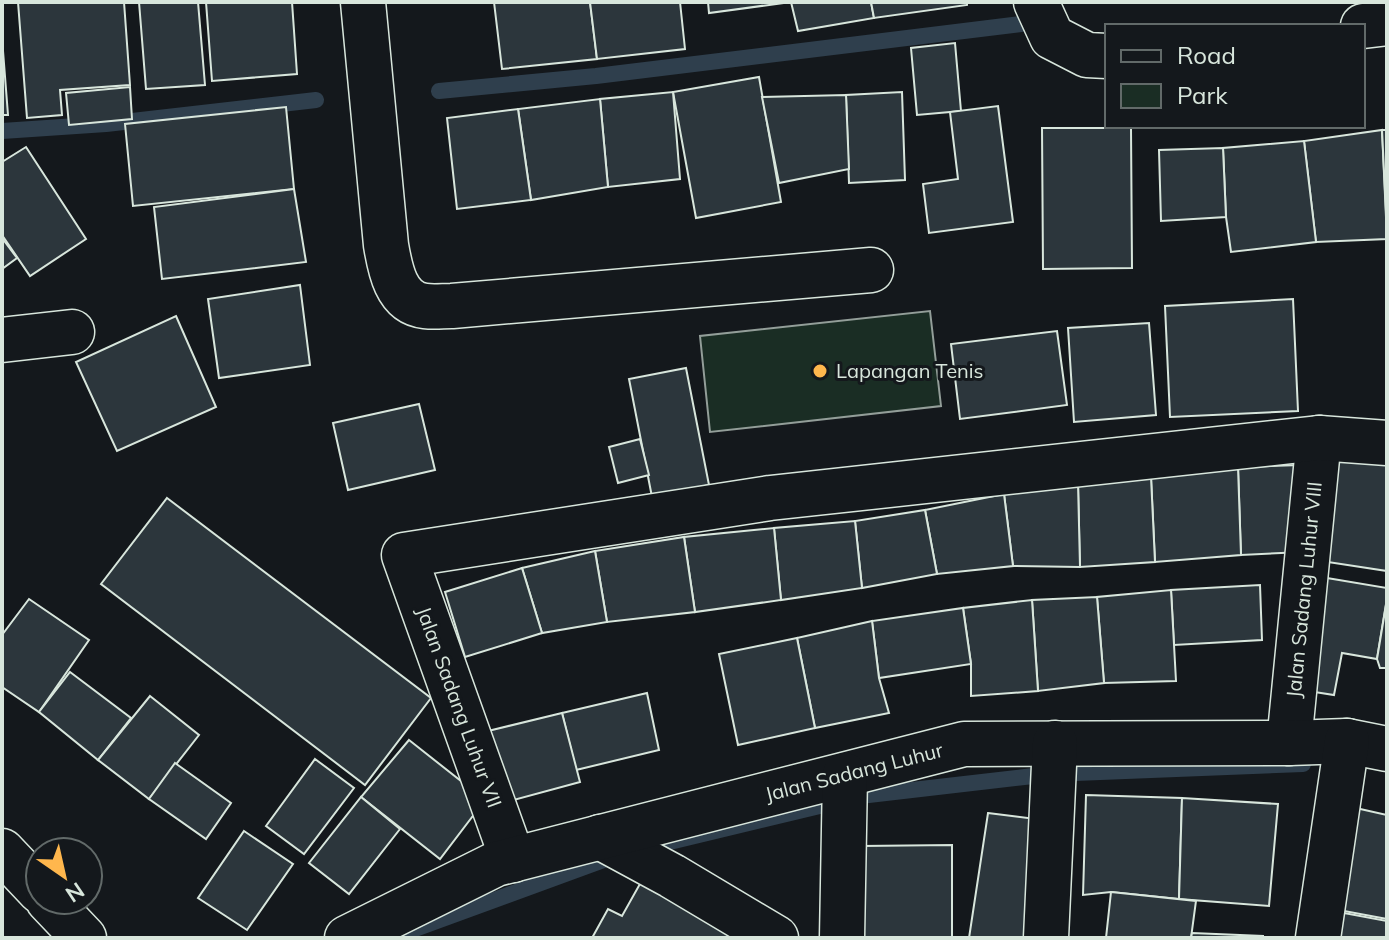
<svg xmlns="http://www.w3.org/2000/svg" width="1389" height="940" viewBox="0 0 1389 940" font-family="Mulish,sans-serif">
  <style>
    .green { fill: #1a2d24; stroke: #939e99; stroke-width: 2 }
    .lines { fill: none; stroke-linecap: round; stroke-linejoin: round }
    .stream { stroke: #2f3f4d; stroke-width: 16 }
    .building { fill: #2c363c; stroke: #d8e6dc; stroke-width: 2 }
    .street-casing { stroke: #d8e6dc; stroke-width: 47 }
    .street { stroke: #14181c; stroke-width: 44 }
    .poi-dot { fill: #ffb74d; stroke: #14181c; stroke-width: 3 }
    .labels { text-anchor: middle; stroke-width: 6; stroke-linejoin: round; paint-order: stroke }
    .poi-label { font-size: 20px; fill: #d8e6dc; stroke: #14181c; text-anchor: start }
    .street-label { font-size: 20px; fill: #d8e6dc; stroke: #14181c }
  </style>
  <rect width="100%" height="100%" fill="#14181c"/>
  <path class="green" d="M930,311L941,406L710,432L700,336Z"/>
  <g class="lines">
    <g class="stream">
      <path d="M439,91L596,76L1021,24"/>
      <path d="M2,131L106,124L316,100"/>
      <path d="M1075,773L1303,764"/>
      <path d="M860,796L1033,776"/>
      <path d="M649,847L828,804"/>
      <path d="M393,937L609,858"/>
    </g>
  </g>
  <g class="building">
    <path d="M18,2H124L130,85L60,90L62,115L27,118Z"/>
    <path d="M139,2H198L205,85L146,89Z"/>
    <path d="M206,2H292L297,74L212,81Z"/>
    <path d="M494,2H590L597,59L502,69Z"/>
    <path d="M590,2H680L685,49L597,59Z"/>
    <path d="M708,2H791L709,13Z"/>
    <path d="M791,2H871L874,18L798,31Z"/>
    <path d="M871,2H967V5L874,18Z"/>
    <path d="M2,38L8,115H2Z"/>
    <path d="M955,43L961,111L917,115L911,48Z"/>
    <path d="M759,77L781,202L696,218L673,92Z"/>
    <path d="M130,87L132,119L69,125L66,93Z"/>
    <path d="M673,92L680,179L608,187L600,99Z"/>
    <path d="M902,92L905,180L849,183L846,95Z"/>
    <path d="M846,95L849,169L779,183L762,97Z"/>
    <path d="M600,99L608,187L531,200L518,109Z"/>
    <path d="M998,106L1013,222L929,233L923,184L958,179L950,112Z"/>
    <path d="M286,107L294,189L133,206L125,124Z"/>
    <path d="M518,109L531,200L457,209L447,118Z"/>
    <path d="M1042,128H1131L1132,268L1043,269Z"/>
    <path d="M1382,130L1387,239L1316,242L1304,141Z"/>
    <path d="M1382,130H1387V232Z"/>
    <path d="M1304,141L1316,242L1231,252L1226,217L1223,148Z"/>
    <path d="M26,147L86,239L30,276L2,235V162Z"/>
    <path d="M1223,148L1226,217L1161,221L1159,150Z"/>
    <path d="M294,189L306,262L162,279L154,207Z"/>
    <path d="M2,238L17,258L2,269Z"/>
    <path d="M300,285L310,365L219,378L208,299Z"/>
    <path d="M1293,299L1298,411L1170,417L1165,306Z"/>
    <path d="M176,316L216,407L117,451L76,362Z"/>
    <path d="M1149,323L1156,415L1074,422L1068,328Z"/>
    <path d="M1057,331L1067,405L960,419L951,344Z"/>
    <path d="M686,368L709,485L652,497L629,379Z"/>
    <path d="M419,404L435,470L348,490L333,423Z"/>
    <path d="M640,439L649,475L618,483L609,447Z"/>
    <path d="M1326,445L1387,454V571L1308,559Z"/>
    <path d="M1300,465L1303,552L1241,555L1238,467Z"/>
    <path d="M1238,467L1241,555L1155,562L1151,477Z"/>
    <path d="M1151,477L1155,562L1080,567L1078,483Z"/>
    <path d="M1078,483L1080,567L1013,566L1004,494Z"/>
    <path d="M1004,494L1013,566L937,574L925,510Z"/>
    <path d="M167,498L431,698L365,785L101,584Z"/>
    <path d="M925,510L937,574L862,588L855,521Z"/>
    <path d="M855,521L862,588L781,600L774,528Z"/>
    <path d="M774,528L781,600L695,612L684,537Z"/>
    <path d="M684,537L695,612L607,622L595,551Z"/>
    <path d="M595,551L607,622L542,633L522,568Z"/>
    <path d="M522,568L542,633L465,657L445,592Z"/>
    <path d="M1327,578L1387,588V598L1377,659L1342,653L1334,695L1308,691Z"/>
    <path d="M1260,585L1262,640L1174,645L1171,590Z"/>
    <path d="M1171,590L1176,681L1104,683L1097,597Z"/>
    <path d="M1097,597L1104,683L1038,691L1032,600Z"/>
    <path d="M29,599L89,640L39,712L2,687V635Z"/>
    <path d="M1032,600L1038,691L971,696V664L963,608Z"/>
    <path d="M1386,605H1387V668H1380L1377,659Z"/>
    <path d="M963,608L971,664L879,678L872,621Z"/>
    <path d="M872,621L879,678L889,713L815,728L797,638Z"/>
    <path d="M797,638L815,728L738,745L719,654Z"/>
    <path d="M70,672L131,718L98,760L39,712Z"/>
    <path d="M647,693L659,750L576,770L562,713Z"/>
    <path d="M150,696L199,735L149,799L98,760Z"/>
    <path d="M562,713L580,782L506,802L488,731Z"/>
    <path d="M409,740L485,800L440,859L361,797Z"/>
    <path d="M315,759L354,788L304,854L266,826Z"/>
    <path d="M175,763L231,803L206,839L149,799Z"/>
    <path d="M1086,795L1182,798L1179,899L1111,892L1083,895Z"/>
    <path d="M361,797L400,829L349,894L309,863Z"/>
    <path d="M1182,798L1278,804L1269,906L1179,899Z"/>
    <path d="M1347,806L1387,815V919L1328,908Z"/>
    <path d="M988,813L1044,820L1026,938H969Z"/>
    <path d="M244,831L293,864L247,930L198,898Z"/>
    <path d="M952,845V937L861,938V846Z"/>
    <path d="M641,882L742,938H592L608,909L622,916Z"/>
    <path d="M1111,892L1196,901L1191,938H1106Z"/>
    <path d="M1328,910L1387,921V938H1323Z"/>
    <path d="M1192,933L1263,936V938H1191Z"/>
  </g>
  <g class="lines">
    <g class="street-casing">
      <g id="street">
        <path d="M363,2L386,245C390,269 396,303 425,306C434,307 443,306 452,306L871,270"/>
        <path d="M1036,2L1052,37L1087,55L1107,56"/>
        <path d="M1363,26L1387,23"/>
        <path d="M2,340L72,332"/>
        <path id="s1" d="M1289,743L1319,438"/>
        <path d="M600,837L672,876L776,938"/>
        <path d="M2,851L40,891"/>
        <path d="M513,860L404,555L770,498L1319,438L1387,443"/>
        <path d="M48,900L84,938"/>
        <path id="s2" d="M347,938L496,864L964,744L1289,743L1347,741L1387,749"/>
        <path d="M842,938L845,775"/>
        <path d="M1046,938L1055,743"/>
        <path d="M1318,938L1347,741"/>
      </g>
    </g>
    <use href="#street" class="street"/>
  </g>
  <circle class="poi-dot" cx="820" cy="371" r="8"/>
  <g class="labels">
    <g class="poi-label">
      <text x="836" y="378">Lapangan Tenis</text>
    </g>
    <g class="street-label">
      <text dy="7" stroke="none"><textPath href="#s1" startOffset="154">Jalan Sadang Luhur VIII</textPath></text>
      <text transform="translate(459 707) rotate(70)" y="7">Jalan Sadang Luhur VII</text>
      <text dy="7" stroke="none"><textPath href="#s2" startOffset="536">Jalan Sadang Luhur</textPath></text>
    </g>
  </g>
  <rect width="1389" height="940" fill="none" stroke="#d8e6dc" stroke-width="8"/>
  <rect x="1105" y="24" width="260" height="104" fill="#14181c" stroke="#626a69" stroke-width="2"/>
  <rect x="1121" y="50" width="40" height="12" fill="#14181c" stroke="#626a69" stroke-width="2"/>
  <text x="1177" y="64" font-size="24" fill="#d8e6dc">Road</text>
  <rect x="1121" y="84" width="40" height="24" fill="#1a2d24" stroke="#626a69" stroke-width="2"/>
  <text x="1177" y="104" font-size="24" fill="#d8e6dc">Park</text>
  <g transform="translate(64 876) rotate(146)"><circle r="38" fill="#14181c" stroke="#626a69" stroke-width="2"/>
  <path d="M0-6L14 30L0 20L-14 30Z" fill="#ffb74d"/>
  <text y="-12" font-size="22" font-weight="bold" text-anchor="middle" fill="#d8e6dc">N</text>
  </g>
</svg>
